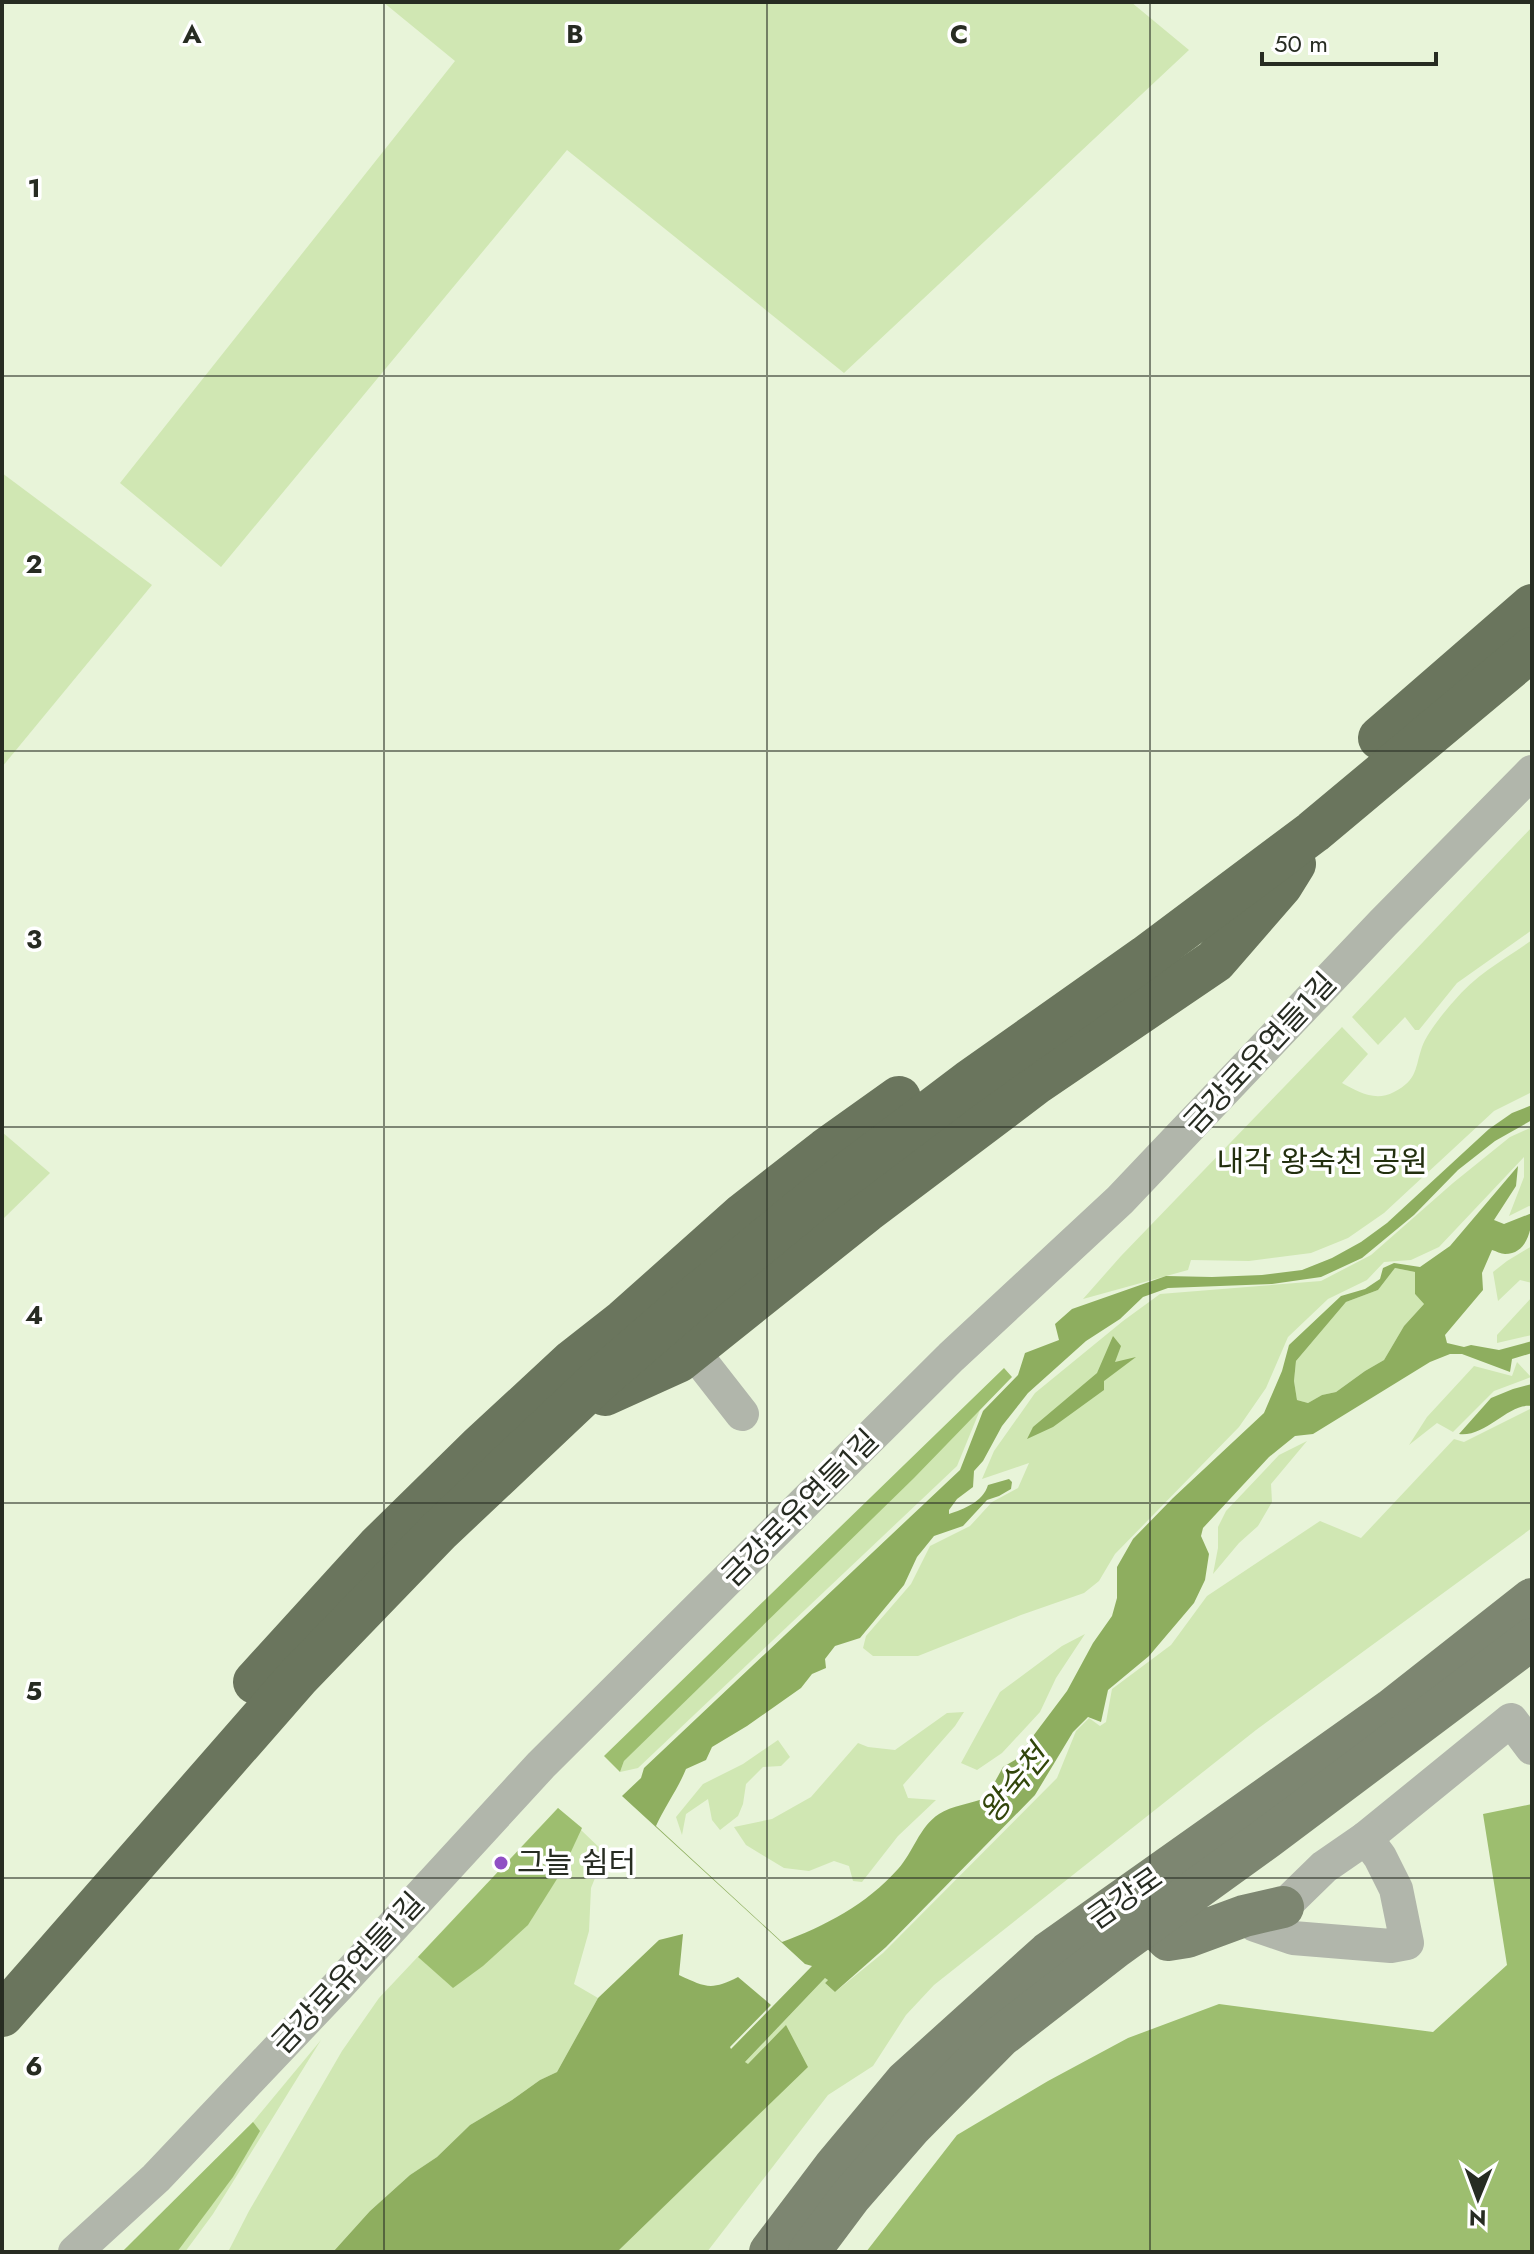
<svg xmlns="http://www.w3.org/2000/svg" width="1534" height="2254" viewBox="0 0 1534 2254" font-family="Jost,'Noto Sans KR',sans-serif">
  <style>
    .green { fill: #d0e7b3 }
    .forest { fill: #9dbe6f }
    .water { fill: #8eae5f; fill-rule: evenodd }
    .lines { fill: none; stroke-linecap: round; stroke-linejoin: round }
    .minor { stroke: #b1b6ab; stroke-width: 34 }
    .major { stroke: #7d8671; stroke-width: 42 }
    .highway { stroke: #6a755d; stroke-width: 44 }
    .grid { fill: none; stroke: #272c22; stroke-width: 2; stroke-opacity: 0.55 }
    .poi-dot { fill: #904fc4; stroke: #fff; stroke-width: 3 }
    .labels { text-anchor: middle; stroke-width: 7; stroke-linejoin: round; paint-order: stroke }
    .street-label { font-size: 30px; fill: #272c22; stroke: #fff }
    .park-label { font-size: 30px; fill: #222f0e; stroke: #fff }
    .poi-label { font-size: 30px; fill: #272c22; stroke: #fff; text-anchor: start }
    .water-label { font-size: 32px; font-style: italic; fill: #32460b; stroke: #fff }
    .grid-label { font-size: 26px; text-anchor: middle; font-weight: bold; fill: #272c22; stroke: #fff; stroke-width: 7; stroke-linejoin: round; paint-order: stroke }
  </style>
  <rect width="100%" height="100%" fill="#e8f4d9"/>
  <g class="green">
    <path d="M383,2H1131L1189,50L844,373L567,150L221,567L120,483L455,61Z"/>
    <path d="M2,473L152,585L2,767Z"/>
    <path d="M1532,827V930L1457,983L1419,1030H1415L1405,1017L1378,1045L1352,1017Z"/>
    <path d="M1532,940V1092L1494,1111L1384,1213L1348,1238L1311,1253L1249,1261L1191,1260L1188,1270L1083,1299L1121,1256L1342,1027L1368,1054L1342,1083C1359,1092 1375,1102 1394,1092C1418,1080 1415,1067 1422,1047C1427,1033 1444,1012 1454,1001C1475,975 1505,959 1532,940Z"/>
    <path d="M1532,1127V1207L1529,1206L1509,1216L1524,1177V1157L1439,1247L1411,1260L1384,1262L1367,1280L1328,1299L1288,1337L1266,1388L1239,1427L1115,1554L1099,1581L1084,1593L1021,1615L918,1656H873L863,1648L866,1636L911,1584L930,1546L970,1526L992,1502L1018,1488L1029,1463L982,1479L994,1451L1035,1393L1123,1321L1160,1294L1321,1281L1371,1255L1453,1183L1510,1137Z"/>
    <path d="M2,1132L50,1173L2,1220Z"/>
    <path d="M1532,1246V1283L1520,1280L1498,1301L1493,1272L1507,1261Z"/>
    <path d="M1395,1268L1415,1272V1294L1424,1304L1404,1326L1384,1360L1365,1371L1336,1392L1322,1395L1308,1403L1297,1400L1294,1381L1296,1361L1346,1302L1378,1290Z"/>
    <path d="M1532,1297V1335L1497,1343V1335Z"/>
    <path d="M1517,1362L1531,1377L1494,1391L1453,1432L1437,1423L1409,1445L1427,1417L1474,1366L1512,1376Z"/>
    <path d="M1532,1408V1528L1256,1730L934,1985L906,2015L873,2066L828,2095L707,2252H617L807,2067L747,2065L745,2062L826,1977L829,1979L825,1983L835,1992L883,1953L1057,1778L1076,1731L1089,1718L1100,1726L1106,1722L1112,1689L1171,1645L1207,1596L1320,1521L1361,1538L1454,1439L1464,1442Z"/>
    <path d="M980,1410L957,1466L638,1768L620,1772L624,1761Z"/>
    <path d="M1307,1441L1271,1484L1272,1502L1258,1526L1239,1543L1213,1574L1218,1548V1527L1226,1511L1279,1455Z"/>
    <path d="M1085,1634L1056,1678L1040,1712L1002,1753L977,1770L961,1763L1000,1692L1062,1646Z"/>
    <path d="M964,1712L955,1726L903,1785L908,1798L936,1800L898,1836L862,1882L853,1881L849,1866L834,1861L809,1871L784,1868L746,1845L734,1827L772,1819L811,1797L858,1743L868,1747L895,1750L947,1713Z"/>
    <path d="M778,1740L790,1757L781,1766L763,1767L746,1784L743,1804L738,1816L720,1830L712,1820L708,1799L686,1814L682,1835L676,1817L703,1784L743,1764Z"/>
    <path d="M558,1808L605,1853L591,1888L589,1931L574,1984L598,1998L557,2072L540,2080L512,2100L470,2125L437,2157L410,2175L370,2211L333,2252H228L249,2211L342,2051L379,1998Z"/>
    <path d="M321,2040L213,2214L185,2252H122L253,2122Z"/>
  </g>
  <g class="forest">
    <path d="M1004,1368L1012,1377L914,1478L624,1761L620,1772L604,1756Z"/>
    <path d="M1532,1804V2252H866L957,2135L1048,2081L1128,2038L1219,2004L1433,2032L1507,1965L1483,1814Z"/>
    <path d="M558,1808L582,1828L562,1871L528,1925L483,1966L453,1988L418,1957Z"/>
    <path d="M253,2122L260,2131L233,2177L177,2252H122Z"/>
  </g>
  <g class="water">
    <path d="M1532,1105V1120L1495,1141L1458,1170L1414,1215L1362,1258L1321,1277L1272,1284L1168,1288L1143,1297L1120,1319L1086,1341L1028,1393L1002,1426L983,1461L974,1471L973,1487L957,1499L949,1510V1514C964,1509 983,1502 988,1485L1009,1479L1012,1482L1011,1489L999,1496L987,1500L963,1526L934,1536L917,1557L904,1585L860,1638L835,1646L825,1659L826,1668L812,1674L801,1688L747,1726L712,1747L706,1760L686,1769C678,1789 665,1806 656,1826L782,1942C825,1926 866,1905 898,1869C913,1853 919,1827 939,1814C951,1806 972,1803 986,1798L1003,1767L1015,1760L1067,1691L1093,1643L1112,1616L1117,1598V1567L1133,1539L1173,1498L1264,1413L1282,1371L1289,1345L1341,1296L1365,1289L1380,1279L1383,1268L1394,1263L1420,1267L1450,1246L1518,1166L1516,1186L1494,1220L1504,1224L1532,1213C1532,1229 1527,1254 1505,1254C1501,1254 1496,1251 1492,1250L1482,1273L1483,1290L1445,1335L1447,1343L1464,1347L1471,1345L1499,1350L1532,1341V1353L1512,1359L1510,1372L1462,1354H1450L1430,1362L1313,1434L1295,1436L1269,1457L1203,1528L1201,1536L1209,1554L1205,1580L1194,1603L1149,1656L1108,1690L1101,1722L1088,1717L1073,1732L1035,1795L886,1947L835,1992L825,1983L828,1980L825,1978L745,2062L748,2064L786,2025L808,2067L617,2252H333L370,2211L410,2175L437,2157L470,2125L512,2100L540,2080L557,2072L598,1998L659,1940L683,1934L679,1975C705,1987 711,1991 738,1977L771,2005L730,2047L731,2049L812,1966L805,1964L622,1796L641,1778L644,1768L960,1470L983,1411L1018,1375L1025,1353L1059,1340L1055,1324L1072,1309L1166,1276L1212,1277L1262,1275L1302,1270L1332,1258L1361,1242L1387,1223L1489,1129L1512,1113ZM1395,1268L1415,1272V1294L1424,1304L1404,1326L1384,1360L1365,1371L1336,1392L1322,1395L1308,1403L1297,1400L1294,1381L1296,1361L1346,1302L1378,1290Z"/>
    <path d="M1113,1336L1121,1346L1115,1362L1136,1357L1104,1381V1390L1053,1427L1027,1439L1033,1427L1097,1373Z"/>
    <path d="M1532,1384L1531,1406C1508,1403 1487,1437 1459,1434L1491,1398L1513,1389Z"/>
  </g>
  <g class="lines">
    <g class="minor">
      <path d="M692,1350L742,1414"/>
      <path d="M1366,1838L1511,1720L1532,1748"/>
      <path d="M1255,1925L1293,1938L1391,1946L1407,1943L1396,1889L1380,1857L1366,1838L1324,1867L1283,1907"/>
      <path d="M75,2252L156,2178L338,1986L541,1765L951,1357L1120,1200L1383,923L1532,772"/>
    </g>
    <g class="major">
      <path d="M1186,1910L1176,1915L1159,1931L1168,1940L1187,1937L1244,1916L1283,1907"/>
      <path d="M770,2252L835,2166L906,2081L1048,1953L1391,1710L1532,1599"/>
      <path d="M809,2252L851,2196L911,2127L1000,2037L1116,1947L1267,1838L1532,1639"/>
    </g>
    <g class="highway">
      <path d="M1380,738L1532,606"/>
      <path d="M605,1394L678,1361L866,1211L1037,1082L1215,961L1281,885L1294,864"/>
      <path d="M255,1682L378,1547L479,1448L573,1361L624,1321L744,1214L826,1150L899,1098"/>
      <path d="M2,2015L298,1677L439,1531L599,1380L689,1302L817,1197L969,1082L1146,957L1313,832L1532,649"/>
    </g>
  </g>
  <path class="grid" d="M384,2V2252M767,2V2252M1150,2V2252M2,376H1532M2,751H1532M2,1127H1532M2,1503H1532M2,1878H1532"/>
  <circle class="poi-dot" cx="501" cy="1863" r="8"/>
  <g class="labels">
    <g class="street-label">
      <text transform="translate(1260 1053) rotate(-47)" y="10">금강로유연들1길</text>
      <text transform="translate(800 1508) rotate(-45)" y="10">금강로유연들1길</text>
      <text transform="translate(1125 1898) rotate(-35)" y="10">금강로</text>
      <text transform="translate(348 1973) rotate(-47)" y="10">금강로유연들1길</text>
    </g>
    <g class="park-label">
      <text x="1322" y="1172">내각 왕숙천 공원</text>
    </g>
    <g class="poi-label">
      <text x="517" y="1873">그늘 쉼터</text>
    </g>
    <g class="water-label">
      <text transform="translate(1014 1784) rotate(-51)" y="11">왕숙천</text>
    </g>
  </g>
  <g class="grid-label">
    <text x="192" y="43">A</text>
    <text x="575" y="43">B</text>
    <text x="959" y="43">C</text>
    <text x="34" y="197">1</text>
    <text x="34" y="573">2</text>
    <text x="34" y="948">3</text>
    <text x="34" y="1324">4</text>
    <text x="34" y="1700">5</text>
    <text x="34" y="2075">6</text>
  </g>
  <rect width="1534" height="2254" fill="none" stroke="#272c22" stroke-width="8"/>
  <g transform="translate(1478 2198) rotate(181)" stroke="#ffffff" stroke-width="6" paint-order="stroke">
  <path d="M0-6L14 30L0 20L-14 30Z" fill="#272c22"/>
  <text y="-12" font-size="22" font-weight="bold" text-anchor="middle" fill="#272c22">N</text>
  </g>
  <path d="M1262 52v12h174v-12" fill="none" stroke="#272c22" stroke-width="4"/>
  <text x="1274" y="52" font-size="24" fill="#272c22" stroke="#ffffff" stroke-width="6" paint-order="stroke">50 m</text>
</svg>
